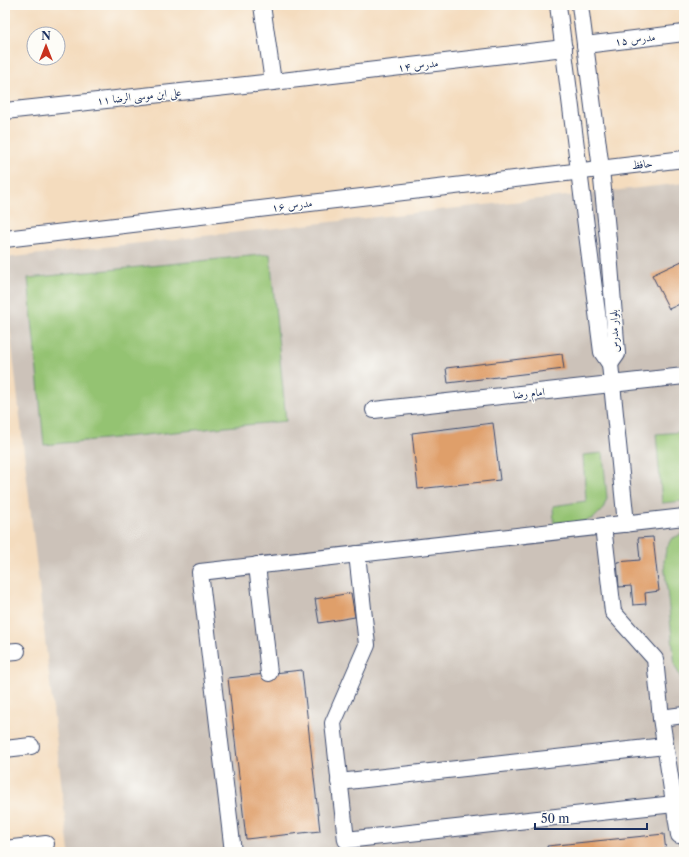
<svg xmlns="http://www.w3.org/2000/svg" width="689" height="857" viewBox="0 0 689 857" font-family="'Libre Caslon Text',Amiri,serif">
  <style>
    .industrial { fill: #ccc2b9 }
    .green { fill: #94c372; stroke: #587968 }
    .building { fill: #df9f6b }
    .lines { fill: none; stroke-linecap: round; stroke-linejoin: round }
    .minor-casing { stroke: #3c496c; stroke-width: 18 }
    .minor { stroke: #fff; stroke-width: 16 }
    .labels { text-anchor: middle; stroke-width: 3; stroke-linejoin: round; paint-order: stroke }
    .street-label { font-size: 11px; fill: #1b2f5e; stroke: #fdfcf7 }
  </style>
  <rect width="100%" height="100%" fill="#fdfcf7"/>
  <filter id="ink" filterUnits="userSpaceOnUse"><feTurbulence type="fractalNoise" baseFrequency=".025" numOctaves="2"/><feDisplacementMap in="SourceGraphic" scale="8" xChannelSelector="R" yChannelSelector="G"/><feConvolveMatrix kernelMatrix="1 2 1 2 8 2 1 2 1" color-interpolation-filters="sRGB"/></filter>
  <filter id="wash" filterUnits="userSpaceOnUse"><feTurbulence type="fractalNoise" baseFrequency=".012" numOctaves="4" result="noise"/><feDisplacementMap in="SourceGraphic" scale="16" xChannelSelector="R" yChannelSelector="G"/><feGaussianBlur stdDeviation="0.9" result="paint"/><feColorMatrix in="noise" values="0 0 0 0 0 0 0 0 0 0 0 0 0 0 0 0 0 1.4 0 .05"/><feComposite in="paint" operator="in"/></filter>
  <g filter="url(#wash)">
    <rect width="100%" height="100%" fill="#f4dcbe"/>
    <path class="industrial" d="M684,183V852H69L5,284V258Z"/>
    <g class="green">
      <path d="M270,254L286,421L44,445L28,278Z"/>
      <path d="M681,432L682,445H684V501L662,503L656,434Z"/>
      <path d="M603,453L607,498L603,509L594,518L582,522L554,524L553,506L586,501L583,455Z"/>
      <path d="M684,533V681L682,680L675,666L664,561L666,550L671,539Z"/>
    </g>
    <g id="blocks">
      <g class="building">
        <path d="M684,260V302L669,309L652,275Z"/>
        <path d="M562,354L564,369L448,383L446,368Z"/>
        <path d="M493,423L500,480L418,489L412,433Z"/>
        <path d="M653,537L659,591L645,593L646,604L633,605L631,586L619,587L617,562L640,560L638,538Z"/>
        <path d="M351,593L355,617L319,623L315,599Z"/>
        <path d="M302,670L320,831L246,839L228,678Z"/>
        <path d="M664,834L666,852H548L547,846Z"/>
      </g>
    </g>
  </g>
  <g filter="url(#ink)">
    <use href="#blocks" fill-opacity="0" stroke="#3c496c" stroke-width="1"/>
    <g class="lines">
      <g class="minor-casing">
        <g id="minor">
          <path d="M262,5L273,82"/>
          <path d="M558,5L602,352L610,364L626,524"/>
          <path d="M580,5L601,169L608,240L617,354L610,364"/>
          <path d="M585,45L684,33"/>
          <path d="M5,111L273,82L564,48"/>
          <path d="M5,239L684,159"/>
          <path d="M374,410L684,376"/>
          <path d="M603,526L613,612L655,659L661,718L679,835L684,834"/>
          <path d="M357,554L367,645L333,723L346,840L674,804"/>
          <path d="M257,565L269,673"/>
          <path d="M5,652L17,651"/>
          <path d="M661,718L684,715"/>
          <path d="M5,749L31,746"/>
          <path d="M339,782L665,746"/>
          <path d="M5,849L46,844"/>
          <path d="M233,852L200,572L684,517"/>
        </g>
      </g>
      <use href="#minor" class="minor"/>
    </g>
  </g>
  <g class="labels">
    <g class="street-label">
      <text transform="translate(635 39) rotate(-7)" y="4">مدرس ۱۵</text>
      <text transform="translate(418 65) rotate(-7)" y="4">مدرس ۱۴</text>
      <text transform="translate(139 96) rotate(-6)" y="4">علی ابن موسی الرضا ۱۱</text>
      <text transform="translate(642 164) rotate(-7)" y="4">حافظ</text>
      <text transform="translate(292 205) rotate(-7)" y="4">مدرس ۱۶</text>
      <text transform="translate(614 331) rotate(-92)" y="4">بلوار مدرس</text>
      <text transform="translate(529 393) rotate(-6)" y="4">امام رضا</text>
    </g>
  </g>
  <rect width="689" height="857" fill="none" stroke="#fdfcf7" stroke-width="20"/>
  <g transform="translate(46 46)"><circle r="19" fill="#fdfcf7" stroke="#a3aaba"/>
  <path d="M0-3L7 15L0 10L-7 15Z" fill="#c8321e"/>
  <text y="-6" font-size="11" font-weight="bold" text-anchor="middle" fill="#1b2f5e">N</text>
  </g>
  <path d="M535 823v6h112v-6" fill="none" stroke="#1b2f5e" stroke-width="2"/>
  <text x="541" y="823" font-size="12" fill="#1b2f5e" stroke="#fdfcf7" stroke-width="3" paint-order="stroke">50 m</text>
</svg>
